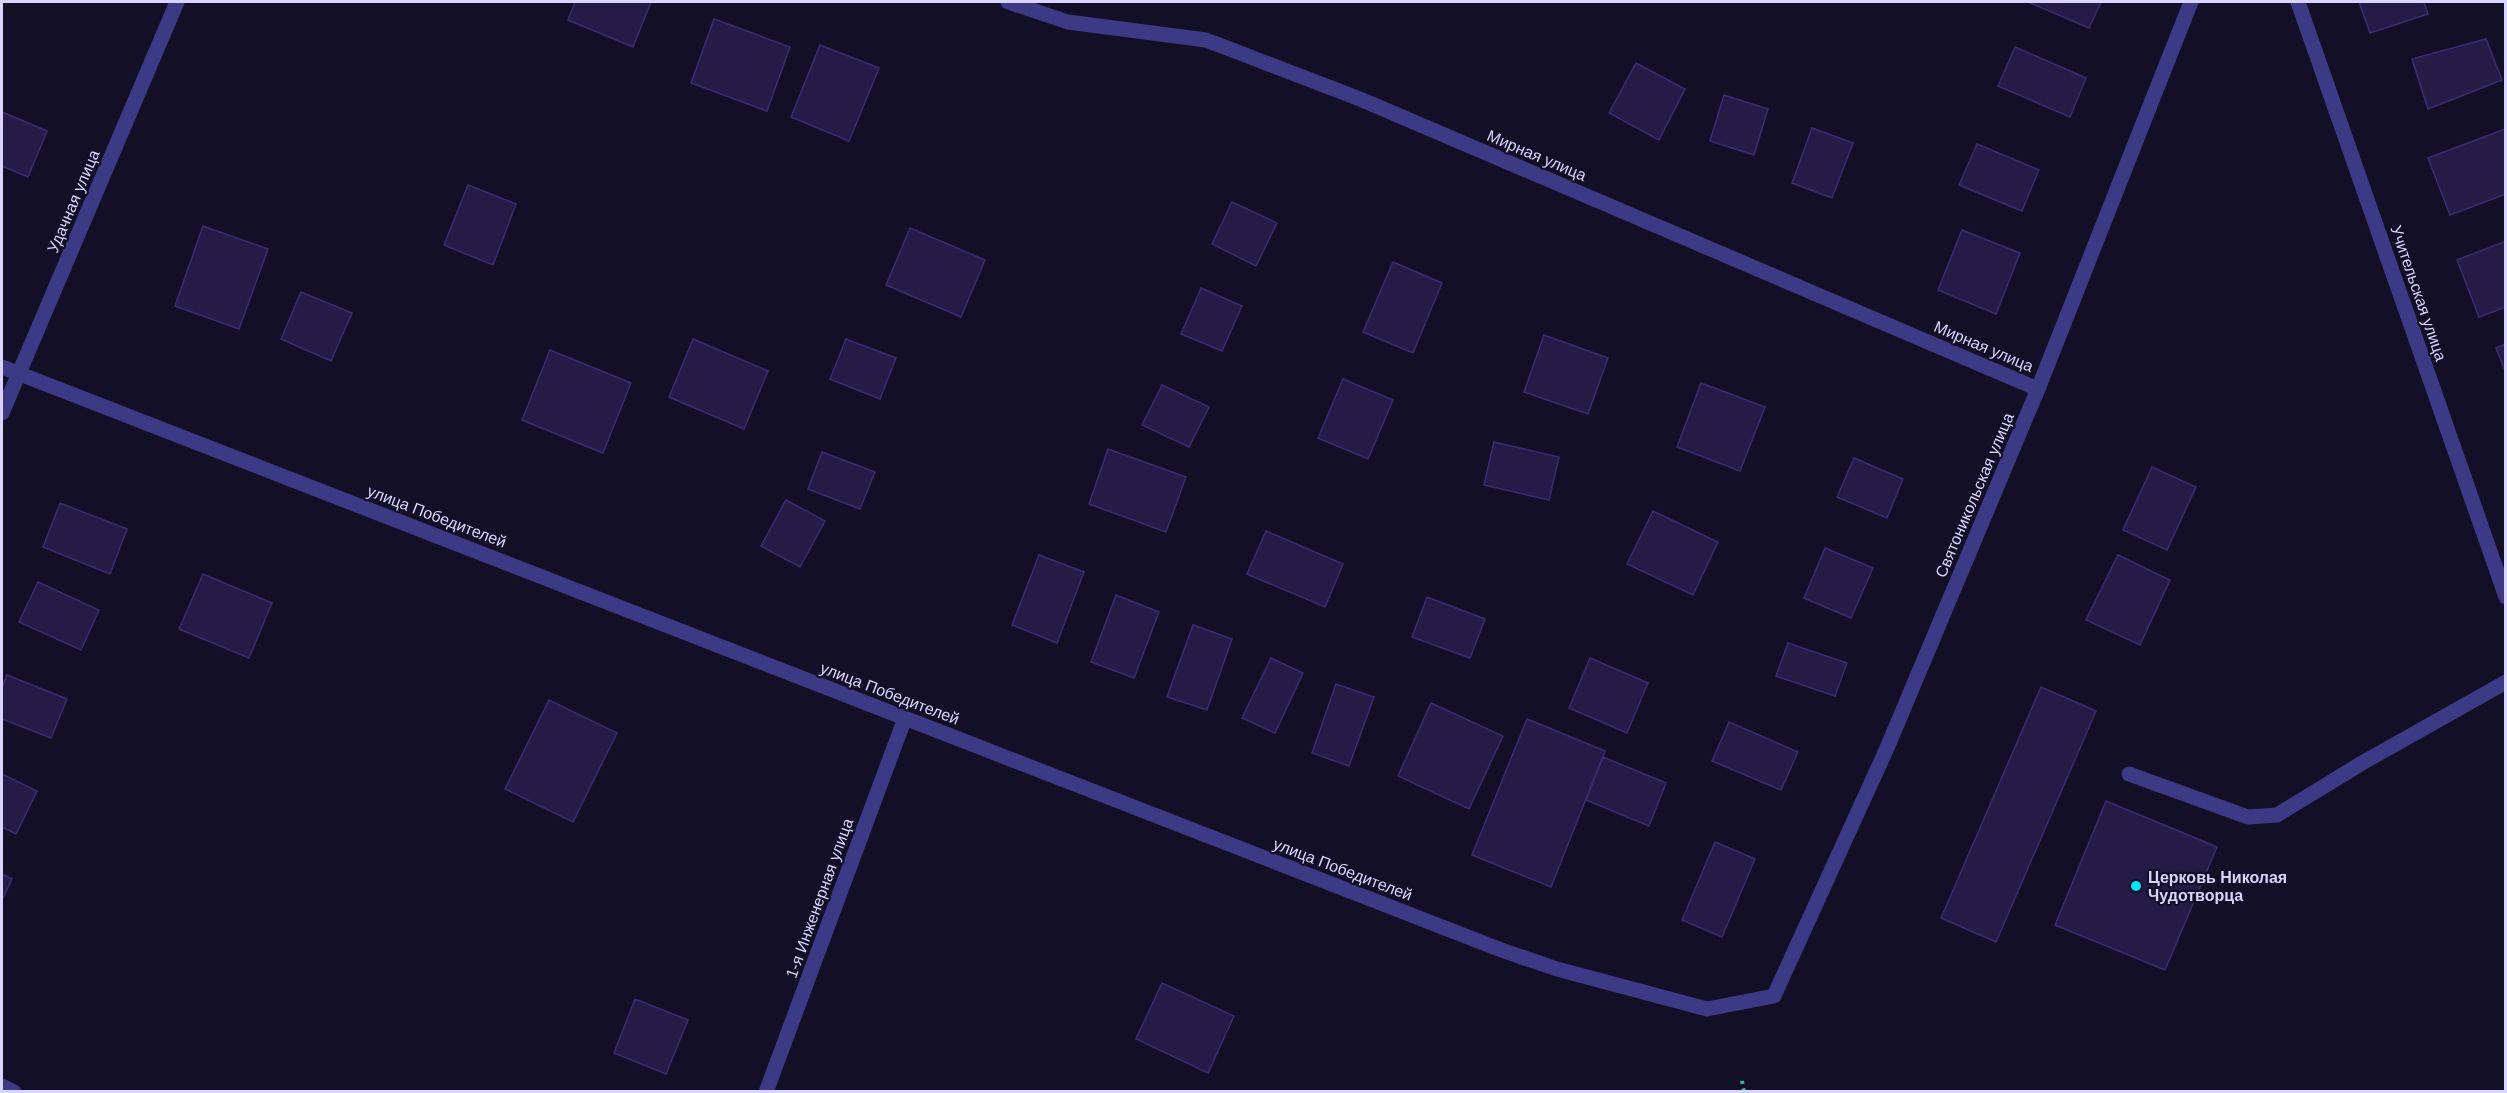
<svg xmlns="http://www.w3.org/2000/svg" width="2507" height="1093" viewBox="0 0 2507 1093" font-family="Arial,sans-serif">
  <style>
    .building { fill: #241b47; stroke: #3b2d73; stroke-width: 1.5 }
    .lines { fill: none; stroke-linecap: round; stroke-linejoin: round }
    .path { stroke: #2fb8b0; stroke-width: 4; stroke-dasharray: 3 4.5; stroke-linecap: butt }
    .minor { stroke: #3d3a85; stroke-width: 15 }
    .poi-dot { fill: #00e5ff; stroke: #130f26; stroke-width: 2 }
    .labels { text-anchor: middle; stroke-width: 4.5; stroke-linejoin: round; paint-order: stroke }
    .street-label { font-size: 16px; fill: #d9d4ff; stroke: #130f26 }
    .poi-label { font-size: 16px; font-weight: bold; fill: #d9d4ff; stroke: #130f26; text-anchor: start }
  </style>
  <rect width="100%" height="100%" fill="#130f26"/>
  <g class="building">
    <path d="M575,2H651L633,47L568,20Z"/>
    <path d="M2028,2H2101L2089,28Z"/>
    <path d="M2359,2H2424L2428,14L2370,33Z"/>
    <path d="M714,19L790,47L767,111L691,83Z"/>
    <path d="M2486,39L2502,80L2428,109L2412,59Z"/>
    <path d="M820,45L879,68L849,141L791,117Z"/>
    <path d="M2015,47L2086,78L2070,117L1998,86Z"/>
    <path d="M1636,63L1685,89L1659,140L1609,113Z"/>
    <path d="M1724,95L1768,109L1754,155L1710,141Z"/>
    <path d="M2,112L47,131L28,177L2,166Z"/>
    <path d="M1812,128L1853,143L1832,198L1792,183Z"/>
    <path d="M2505,129L2506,194L2450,215L2428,158Z"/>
    <path d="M1977,144L2039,170L2022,211L1959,185Z"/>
    <path d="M468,185L516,204L493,265L444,245Z"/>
    <path d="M1232,202L1277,223L1256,266L1212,244Z"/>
    <path d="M203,226L268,249L239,329L175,306Z"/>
    <path d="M910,228L985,260L961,317L886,285Z"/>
    <path d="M1962,230L2020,253L1996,314L1938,290Z"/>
    <path d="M2506,241V307L2479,317L2457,260Z"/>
    <path d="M1393,262L1442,283L1413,353L1363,332Z"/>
    <path d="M1201,288L1242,306L1222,351L1181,334Z"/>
    <path d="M301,292L352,313L331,361L281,339Z"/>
    <path d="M1544,335L1608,358L1588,414L1524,392Z"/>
    <path d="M693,339L768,371L744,429L669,397Z"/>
    <path d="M846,339L896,358L880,399L830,379Z"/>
    <path d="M2506,344V373L2496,348Z"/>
    <path d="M550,350L631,383L603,453L522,420Z"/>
    <path d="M1343,379L1393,400L1368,459L1318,438Z"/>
    <path d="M1701,383L1765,407L1740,471L1677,447Z"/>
    <path d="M1162,385L1209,407L1189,447L1142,425Z"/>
    <path d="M1494,442L1559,457L1549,500L1484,485Z"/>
    <path d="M1108,449L1186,477L1166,532L1089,504Z"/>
    <path d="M822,452L875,472L860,509L808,489Z"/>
    <path d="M1854,458L1903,479L1887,518L1837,497Z"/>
    <path d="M2152,467L2196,487L2167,550L2123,530Z"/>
    <path d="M786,500L825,521L800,567L761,546Z"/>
    <path d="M60,503L127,529L110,574L43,547Z"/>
    <path d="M1653,511L1718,542L1693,595L1627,564Z"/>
    <path d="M1266,531L1343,564L1325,607L1247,574Z"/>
    <path d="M1825,548L1873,568L1851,618L1804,598Z"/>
    <path d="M1039,555L1084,572L1057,643L1012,625Z"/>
    <path d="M2118,555L2170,580L2140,645L2086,620Z"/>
    <path d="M203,574L272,603L249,658L179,629Z"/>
    <path d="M38,582L99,610L81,650L19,622Z"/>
    <path d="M1116,595L1159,612L1134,678L1091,662Z"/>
    <path d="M1427,597L1485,619L1470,658L1412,637Z"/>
    <path d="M1193,625L1232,639L1207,710L1167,697Z"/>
    <path d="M1788,643L1847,663L1835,696L1776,676Z"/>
    <path d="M1271,658L1303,673L1275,733L1242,718Z"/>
    <path d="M1590,658L1648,683L1627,733L1569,708Z"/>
    <path d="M7,675L67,699L51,738L2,719V688Z"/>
    <path d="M1336,684L1374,697L1349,766L1312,753Z"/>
    <path d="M2041,687L2096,711L1996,942L1941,918Z"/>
    <path d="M549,700L617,733L573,822L505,789Z"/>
    <path d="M1431,703L1503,736L1469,809L1398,776Z"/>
    <path d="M1527,719L1605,751L1551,887L1472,855Z"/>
    <path d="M1729,722L1798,752L1781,790L1712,761Z"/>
    <path d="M1603,757L1666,783L1649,826L1586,800Z"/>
    <path d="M2,774L37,791L16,834L2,827Z"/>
    <path d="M2106,801L2217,847L2165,970L2055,925Z"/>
    <path d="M1715,842L1755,859L1722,937L1682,920Z"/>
    <path d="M2,874L12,879L2,900Z"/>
    <path d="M1162,983L1234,1016L1208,1073L1136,1039Z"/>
    <path d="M635,999L688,1020L666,1074L614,1053Z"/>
  </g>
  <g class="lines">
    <path class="path" d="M1742,1081L1744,1092"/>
    <g class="minor">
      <path d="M1008,2L1068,22L1206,40L1360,99L2038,389"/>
      <path d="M2298,2L2506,597"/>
      <path d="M2,367L1504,951L1557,969L1707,1009L1774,996L1887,748L2038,389L2191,2"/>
      <path d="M2,413L177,2"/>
      <path d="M2129,774L2248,817L2277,815L2362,763L2506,682"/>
      <path d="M2,1086L14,1092"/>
      <path d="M766,1092L905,718"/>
    </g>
  </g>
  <circle class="poi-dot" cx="2136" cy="886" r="6"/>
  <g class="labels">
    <g class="street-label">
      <text transform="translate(1537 155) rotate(23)" y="6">Мирная улица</text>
      <text transform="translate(73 201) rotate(-67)" y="6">Удачная улица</text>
      <text transform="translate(2419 293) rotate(71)" y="6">Учительская улица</text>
      <text transform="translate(1984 346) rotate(23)" y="6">Мирная улица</text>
      <text transform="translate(1974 495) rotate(-67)" y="6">Святоникольская улица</text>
      <text transform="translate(437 516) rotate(21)" y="6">улица Победителей</text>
      <text transform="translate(890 693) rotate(21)" y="6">улица Победителей</text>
      <text transform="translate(1343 869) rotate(21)" y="6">улица Победителей</text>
      <text transform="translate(819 898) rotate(-70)" y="6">1-я Инженерная улица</text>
    </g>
    <g class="poi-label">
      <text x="2148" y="883">Церковь Николая<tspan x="2148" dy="18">Чудотворца</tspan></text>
    </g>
  </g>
  <rect width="2507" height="1093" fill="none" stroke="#d9d4ff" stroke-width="6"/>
</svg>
